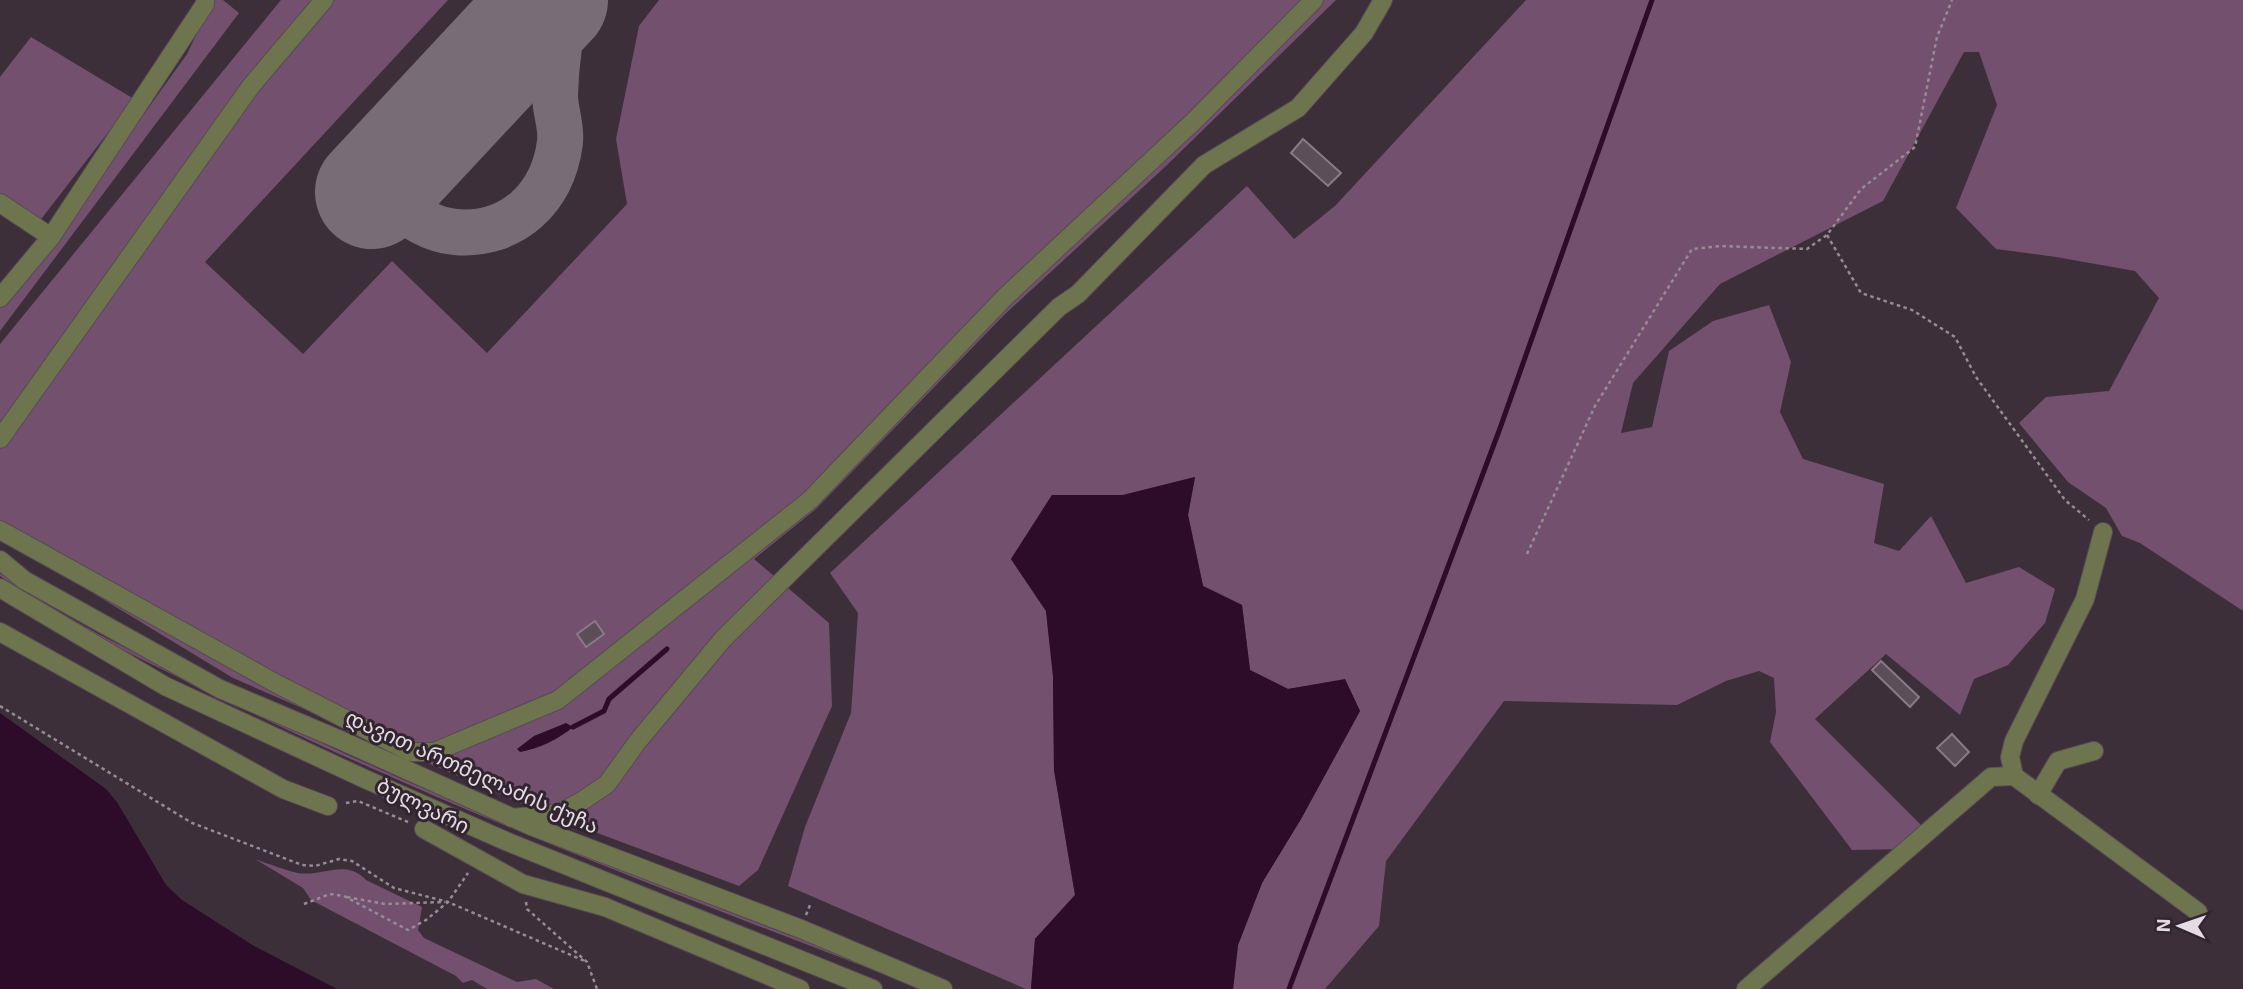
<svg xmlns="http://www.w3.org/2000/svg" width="2243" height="989" viewBox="0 0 2243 989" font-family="'Exo 2','Noto Sans Georgian',sans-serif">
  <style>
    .green { fill: #73506d }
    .water { fill: #2c0c28 }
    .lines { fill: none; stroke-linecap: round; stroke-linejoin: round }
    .stream { stroke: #2c0c28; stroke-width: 5 }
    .taxiway { stroke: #786d76; stroke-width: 46 }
    .runway { stroke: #786d76; stroke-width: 114 }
    .building { fill: #5c4e59; stroke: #897a86; stroke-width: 2 }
    .minor-casing { stroke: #574b55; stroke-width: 20 }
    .path { stroke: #978c95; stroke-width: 2.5; stroke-dasharray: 3.5 3.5; stroke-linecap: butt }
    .minor { stroke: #6e754e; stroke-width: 18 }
    .labels { text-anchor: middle; stroke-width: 6; stroke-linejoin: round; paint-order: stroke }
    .street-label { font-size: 21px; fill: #e4dce2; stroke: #322530 }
  </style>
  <rect width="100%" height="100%" fill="#3c2f3a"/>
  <g class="green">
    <path d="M213,0H223L239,13L0,331V304L55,238L187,54Z"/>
    <path d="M281,0H448L205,262L303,354L392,261L487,353L627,204L616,139L639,26L659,0H1336L1166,166L1004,315L816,509L754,559L829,623L832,706L758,870L739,886L536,810L233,678L17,547L0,532V344Z"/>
    <path d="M1526,0H2243V611L2140,543L2122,536L2106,508L2068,482L2019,423L2046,397L2109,391L2159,298L2135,271L2056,257L1996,249L1956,208L1997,105L1979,52H1964L1883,201L1720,284L1633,383L1621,433L1652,427L1669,351L1713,321L1769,305L1791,362L1780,412L1803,459L1884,484L1874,543L1899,551L1931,516L1966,583L2019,567L2055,589L2045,623L2008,665L1974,679L1960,715L1886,654L1815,719L1928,832L1908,849L1852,850L1770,742L1776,712L1774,678L1759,671L1726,681L1677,705L1504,701L1386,861L1379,926L1325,989H1233L1238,945L1262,883L1301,819L1360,711L1345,680L1288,689L1250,670L1242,605L1203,586L1188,515L1195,477L1123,495H1052L1011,559L1046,611L1053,676L1054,770L1075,895L1035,939L1031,989H1026L788,886L805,827L851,713L858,613L830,573L1247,186L1294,239L1335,206Z"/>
    <path d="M31,37L134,99L35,227L0,203V77Z"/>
    <path d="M0,573C73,626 156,663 236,702C461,813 696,899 930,989H922C695,901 466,817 246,710C162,669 76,631 0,576Z"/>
    <path d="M255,859C269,864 284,870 298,873C322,877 346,858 366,880L422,907L418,930L424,938L517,982L536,979L554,989H487L472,980L463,983L456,976L311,900L303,888Z"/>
  </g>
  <g class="water">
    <path d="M1195,477L1188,515L1203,586L1242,605L1250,670L1288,689L1345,679L1360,711L1301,819L1262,883L1238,945L1233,989H1031L1035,939L1075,895L1054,770L1053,676L1046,611L1011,559L1052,495H1123Z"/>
    <path d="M0,713L106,789L117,802L166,885L182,900L254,946L337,989H0Z"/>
    <path d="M566,723L573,727C559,739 538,749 520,752L517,749L534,736Z"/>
  </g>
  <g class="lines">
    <g class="stream">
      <path d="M573,727L604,711L609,699L667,649"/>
      <path d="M1289,989L1499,431L1652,0"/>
    </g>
    <path class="taxiway" d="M526,0L464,49L370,147C377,164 383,186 395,200C409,217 433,230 455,232C512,237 553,198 560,142C562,127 555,111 555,95C556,62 560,32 568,0"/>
    <path class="runway" d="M372,192L551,0"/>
  </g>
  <g class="building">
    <path d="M1303,139L1341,173L1328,186L1291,153Z"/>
    <path d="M595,621L604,634L586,647L577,634Z"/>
    <path d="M1881,661L1919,697L1910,707L1872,670Z"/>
    <path d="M1952,734L1969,752L1955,766L1937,748Z"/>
  </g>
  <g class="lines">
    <g class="minor-casing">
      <g id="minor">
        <path d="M0,203L51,237"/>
        <path d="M0,298L51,237L205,4V0"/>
        <path d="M0,439L251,86L324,0"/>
        <path d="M0,530L277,684L410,752H434L558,700L810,500L1006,296L1194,121L1314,0"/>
        <path d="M0,560L24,580L220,689L338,739L531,826L801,929L943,989"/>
        <path d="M0,588L165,686L365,779L508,842L873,989"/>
        <path d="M0,632L283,789L328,806"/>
        <path d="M2014,776L2010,757L2014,741L2085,599L2103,532"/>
        <path d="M2038,795L2058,761L2094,751"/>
        <path d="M512,818L560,813L582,801L607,784L638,741L723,639L1059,307L1078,294L1204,165L1298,108L1364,33L1383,0"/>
        <path d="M424,829L523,884L605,907L800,989"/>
        <path d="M1746,989L1991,777L2014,776L2198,912"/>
      </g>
    </g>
    <g class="path">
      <path d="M1827,235L1861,293L1912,310L1955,337L1976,377L2065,500L2089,520"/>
      <path d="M1527,554L1595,406L1692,249L1721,246L1807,249L1827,235L1861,189L1915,147L1937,37L1952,0"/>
      <path d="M0,706L192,823L302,865L315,866L339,859L352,861L394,888L448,902L468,873"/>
      <path d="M346,803L358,801L408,822"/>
      <path d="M347,897L385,904L445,902"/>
      <path d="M526,902L527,909L587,962L597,989"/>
      <path d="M304,904L330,894L344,896L408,930L426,920L448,902L587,962"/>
      <path d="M806,915L810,905"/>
    </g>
    <use href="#minor" class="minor"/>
  </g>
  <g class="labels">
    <g class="street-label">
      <text transform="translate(472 772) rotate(24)" y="7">დავით ართმელაძის ქუჩა</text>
      <text transform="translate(423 806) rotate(26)" y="7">ბულვარი</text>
    </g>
  </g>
  <g transform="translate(2180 926) rotate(272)" stroke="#322530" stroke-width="5" paint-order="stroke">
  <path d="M0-5L12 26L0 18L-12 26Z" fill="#e4dce2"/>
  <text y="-10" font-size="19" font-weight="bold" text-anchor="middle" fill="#e4dce2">N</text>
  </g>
</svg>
